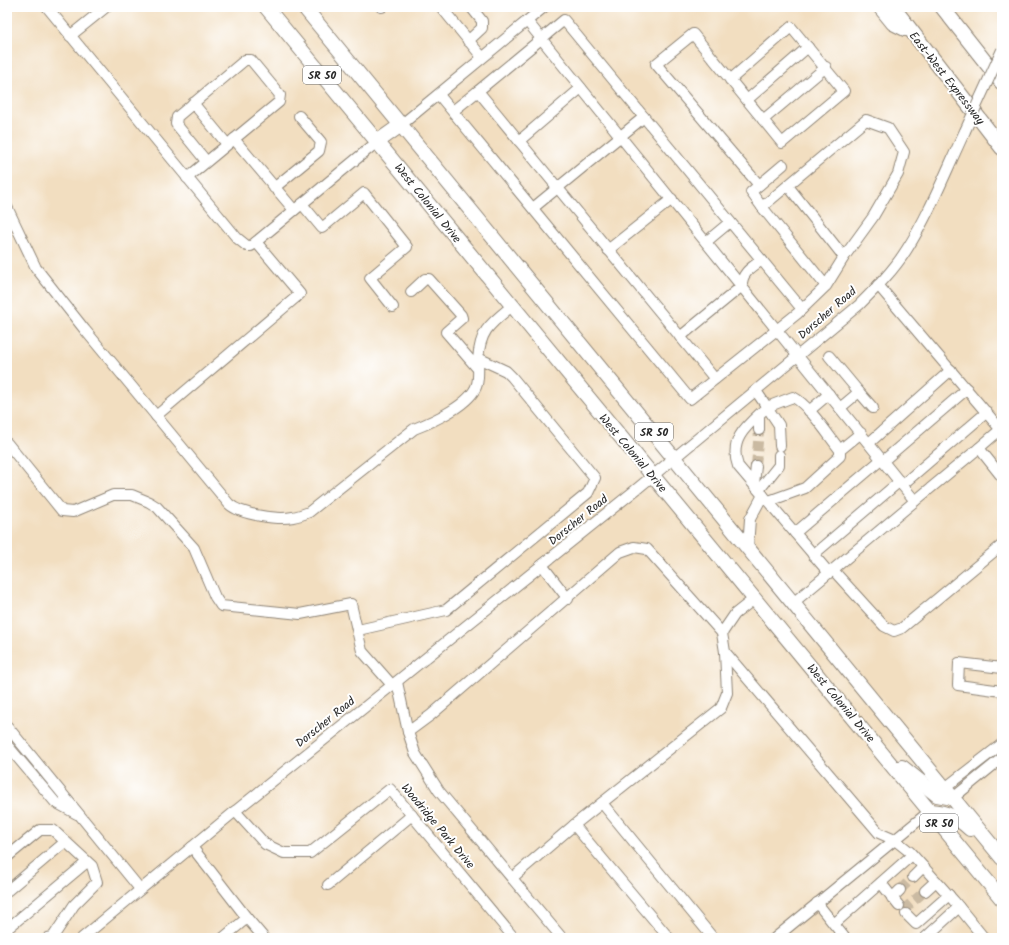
<svg xmlns="http://www.w3.org/2000/svg" width="1009" height="945" viewBox="0 0 1009 945" font-family="Kalam,sans-serif">
  <style>
    .lines { fill: none; stroke-linecap: round; stroke-linejoin: round }
    .minor-tunnel { stroke: #cabaa2; stroke-width: 10; stroke-dasharray: 10 5; stroke-linecap: butt }
    .minor-casing { stroke: #8e8476; stroke-width: 12 }
    .highway-casing { stroke: #8e8476; stroke-width: 16 }
    .minor { stroke: #fff; stroke-width: 10 }
    .highway { stroke: #fff; stroke-width: 14 }
    .minor-bridge-casing { stroke: #8e8476; stroke-width: 12; stroke-linecap: butt }
    .minor-bridge { stroke: #fff; stroke-width: 10 }
    .labels { text-anchor: middle; stroke-width: 4; stroke-linejoin: round; paint-order: stroke }
    .shield { fill: #fff; stroke: #6b6b6b; stroke-width: 1 }
    .shield-label { font-size: 11px; font-weight: bold; fill: #2b2b2b }
    .street-label { font-size: 12px; fill: #2b2b2b; stroke: #fff }
  </style>
  <rect width="100%" height="100%" fill="#fff"/>
  <filter id="ink" filterUnits="userSpaceOnUse"><feTurbulence type="fractalNoise" baseFrequency=".025" numOctaves="2"/><feDisplacementMap in="SourceGraphic" scale="8" xChannelSelector="R" yChannelSelector="G"/><feConvolveMatrix kernelMatrix="1 2 1 2 8 2 1 2 1" color-interpolation-filters="sRGB"/></filter>
  <filter id="wash" filterUnits="userSpaceOnUse"><feTurbulence type="fractalNoise" baseFrequency=".012" numOctaves="4" result="noise"/><feDisplacementMap in="SourceGraphic" scale="16" xChannelSelector="R" yChannelSelector="G"/><feGaussianBlur stdDeviation="0.9" result="paint"/><feColorMatrix in="noise" values="0 0 0 0 0 0 0 0 0 0 0 0 0 0 0 0 0 1.4 0 .05"/><feComposite in="paint" operator="in"/></filter>
  <g filter="url(#wash)">
    <rect width="100%" height="100%" fill="#f2dec0"/>
  </g>
  <g filter="url(#ink)">
    <g class="lines">
      <g class="minor-tunnel">
        <path d="M756,466L759,430"/>
        <path d="M900,890L913,877"/>
        <path d="M903,910L925,891"/>
      </g>
      <g class="minor-casing">
        <g id="minor">
          <path d="M47,7L237,238L247,246H251L377,142"/>
          <path d="M381,7H382"/>
          <path d="M441,7L482,57"/>
          <path d="M527,21L915,501L793,603"/>
          <path d="M70,36L106,7"/>
          <path d="M468,41L482,28V21L471,7"/>
          <path d="M730,80L791,27L844,91L782,143L693,34L656,64L759,185"/>
          <path d="M478,91L564,20L802,309"/>
          <path d="M439,95L690,399L798,313L826,286L844,257L873,217L898,174L904,152L888,128L866,120L762,207L826,286"/>
          <path d="M747,100L808,47"/>
          <path d="M193,103L227,144"/>
          <path d="M453,111L478,91L715,379"/>
          <path d="M763,120L826,67"/>
          <path d="M401,125L544,7"/>
          <path d="M234,139L294,210"/>
          <path d="M519,141L581,88"/>
          <path d="M187,178L279,102L280,95L251,60H245L177,117L176,124L206,161"/>
          <path d="M788,186L844,257"/>
          <path d="M274,188L319,151L321,142L299,116"/>
          <path d="M302,204L322,228L364,193L407,247L370,278L393,307"/>
          <path d="M7,207L36,268L85,330L229,504C241,515 278,520 293,517C299,516 304,514 309,512L414,429C432,422 472,404 477,384C479,377 478,367 478,360C480,330 490,324 512,306"/>
          <path d="M762,207L751,192L783,165"/>
          <path d="M533,208L644,117"/>
          <path d="M706,242L730,222"/>
          <path d="M608,250L672,199"/>
          <path d="M878,285L1002,431"/>
          <path d="M411,292L425,279H429L461,315L462,318L446,332L478,369"/>
          <path d="M680,337L742,286C741,273 752,267 762,260"/>
          <path d="M829,356L859,392L840,408"/>
          <path d="M756,391L767,407C749,424 728,438 738,466L829,573"/>
          <path d="M859,392L873,408"/>
          <path d="M809,411L829,394"/>
          <path d="M156,416L300,294L256,242"/>
          <path d="M1001,429L979,448L1002,477"/>
          <path d="M759,430V415"/>
          <path d="M7,443L62,511L73,512L113,495H132L149,502L157,507L194,548L215,597L221,606L300,614L351,604L362,651L392,685"/>
          <path d="M869,443L951,370"/>
          <path d="M840,450L861,433"/>
          <path d="M883,461L967,389"/>
          <path d="M754,484L756,466"/>
          <path d="M902,485L987,412"/>
          <path d="M759,490L779,465V455"/>
          <path d="M769,501L805,488L840,456V450C828,435 809,405 793,397L767,407L779,425L780,446"/>
          <path d="M915,501L979,448"/>
          <path d="M795,533L882,459"/>
          <path d="M748,547L750,519L763,495"/>
          <path d="M813,555L900,481"/>
          <path d="M542,565L568,599"/>
          <path d="M833,570L884,626L894,631L902,628L1002,545"/>
          <path d="M358,630L446,610L588,493L595,478L512,377L506,371L478,358"/>
          <path d="M722,633L735,614L754,599"/>
          <path d="M1002,668L959,663L958,685L1002,691"/>
          <path d="M397,682L408,732L431,715L620,552L634,547L647,549L722,633L725,652L879,833L895,840L910,852L954,901L984,938"/>
          <path d="M7,726L140,889"/>
          <path d="M408,732L415,753L439,791L562,938"/>
          <path d="M7,745L55,802L77,814"/>
          <path d="M945,788L1002,744"/>
          <path d="M953,798L1002,758"/>
          <path d="M602,803L713,938"/>
          <path d="M235,811L265,844L284,853H310L390,789L514,938"/>
          <path d="M574,825L669,938"/>
          <path d="M192,847L247,918"/>
          <path d="M7,857L40,830H53L92,866L97,882L74,905L53,937L48,938"/>
          <path d="M913,877L923,867"/>
          <path d="M512,878L574,825L721,708L727,693L725,652"/>
          <path d="M881,883L899,906"/>
          <path d="M328,885L412,815"/>
          <path d="M7,891L65,842"/>
          <path d="M925,891L936,881"/>
          <path d="M892,898L900,890"/>
          <path d="M817,903L845,938"/>
          <path d="M906,914L916,924L949,895"/>
          <path d="M834,924L912,855"/>
          <path d="M7,929L87,862"/>
          <path d="M82,938L239,808L638,488L859,305C876,288 894,270 907,249C930,213 946,171 965,131"/>
          <path d="M223,938L247,918L264,938"/>
          <path d="M775,938L930,811"/>
          <path d="M925,938L959,907"/>
        </g>
      </g>
      <g class="highway-casing">
        <g id="highway">
          <path d="M266,7L1002,899"/>
          <path d="M304,7L1002,858"/>
          <path d="M880,7L893,23L905,29"/>
          <path d="M893,7L1002,148"/>
          <path d="M942,7L1002,83"/>
          <path d="M377,142L401,125"/>
          <path d="M902,767L937,795L953,798"/>
          <path d="M930,811C947,812 958,818 970,829"/>
        </g>
      </g>
      <use href="#minor" class="minor"/>
      <use href="#highway" class="highway"/>
      <g class="minor-bridge-casing">
        <path id="minor-bridge" d="M965,131L1002,50"/>
      </g>
      <use href="#minor-bridge" class="minor-bridge"/>
    </g>
  </g>
  <g class="labels">
    <g class="shield">
      <rect x="303" y="66" width="38" height="18" rx="3"/>
      <rect x="635" y="423" width="38" height="18" rx="3"/>
      <rect x="920" y="814" width="38" height="18" rx="3"/>
    </g>
    <g class="shield-label">
      <text x="322" y="79">SR 50</text>
      <text x="654" y="436">SR 50</text>
      <text x="939" y="827">SR 50</text>
    </g>
    <g class="street-label">
      <text transform="translate(947 78) rotate(52)" y="4">East-West Expressway</text>
      <text transform="translate(428 203) rotate(51)" y="4">West Colonial Drive</text>
      <text transform="translate(827 313) rotate(-41)" y="4">Dorscher Road</text>
      <text transform="translate(633 453) rotate(50)" y="4">West Colonial Drive</text>
      <text transform="translate(578 520) rotate(-39)" y="4">Dorscher Road</text>
      <text transform="translate(841 703) rotate(50)" y="4">West Colonial Drive</text>
      <text transform="translate(325 722) rotate(-39)" y="4">Dorscher Road</text>
      <text transform="translate(438 826) rotate(50)" y="4">Woodridge Park Drive</text>
    </g>
  </g>
  <rect width="1009" height="945" fill="none" stroke="#fff" stroke-width="24"/>
</svg>
